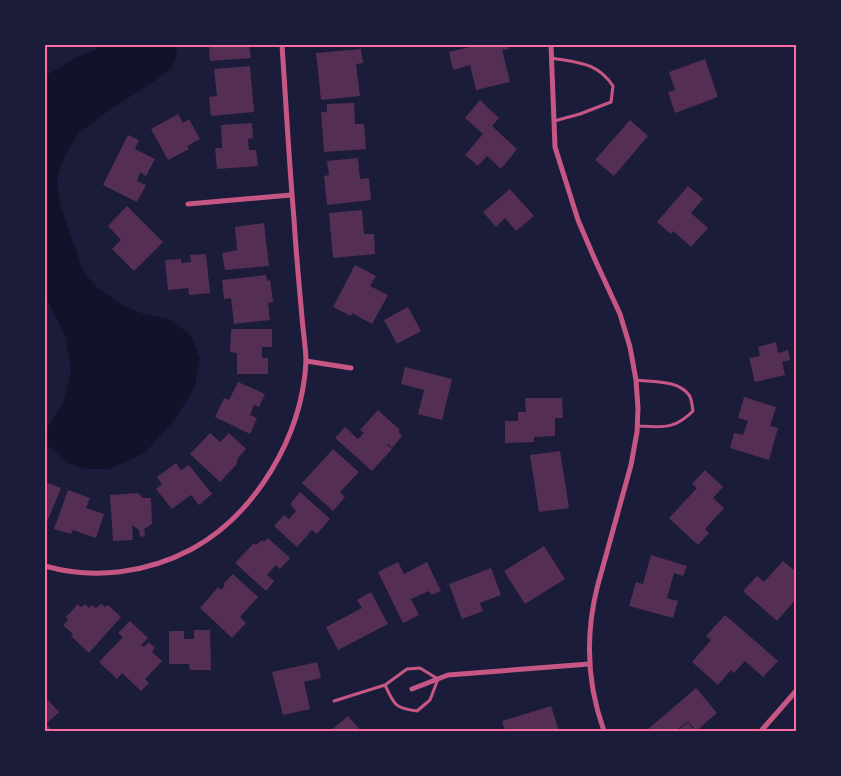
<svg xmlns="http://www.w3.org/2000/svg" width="841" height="776" viewBox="0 0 841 776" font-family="'Work Sans',sans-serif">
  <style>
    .water { fill: #12122b }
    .building { fill: #542f53 }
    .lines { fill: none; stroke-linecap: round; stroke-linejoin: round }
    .service { stroke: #c65784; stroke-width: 3 }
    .minor { stroke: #c65784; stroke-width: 5 }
    .neatline { fill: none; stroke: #ff6b9d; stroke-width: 2 }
  </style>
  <rect width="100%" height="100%" fill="#1b1b3a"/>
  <path class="water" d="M99,45H177L176,56L172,67L158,79L112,108L78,134L64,157L57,178L60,204L84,273L98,288L124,306L141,313L172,320L192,337L200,358L195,387L176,418L146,452L110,469H85L67,463L46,444L45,432L63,403L71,371L66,337L45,295V76L79,56L96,50Z"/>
  <g class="building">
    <path d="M209,45H249L251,58L210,61Z"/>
    <path d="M478,45H508L509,49L502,50L510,82L476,90L470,65L453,70L449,52Z"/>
    <path d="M361,49L363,63L356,64L360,96L321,100L316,53Z"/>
    <path d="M705,59L718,97L675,113L668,92L675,90L669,72Z"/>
    <path d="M250,66L254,112L211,116L209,97L217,96L214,69Z"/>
    <path d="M480,100L499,118L492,126L517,149L501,169L487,156L478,166L465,155L483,134L465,118Z"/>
    <path d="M354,103L355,124H364L366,149L324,152L321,112H327V104Z"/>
    <path d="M178,114L183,123L189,119L200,139L187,146L189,149L168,160L151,129Z"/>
    <path d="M630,120L648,136L614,176L595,160Z"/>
    <path d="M252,123L253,138L248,139L249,150H256L258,166L217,169L215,148H222L221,125Z"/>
    <path d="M128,135L139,140L135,149L155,159L146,176L140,172L137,181L146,185L137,202L103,185Z"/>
    <path d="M358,158L360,179L369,178L371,200L327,205L324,176L329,175L327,161Z"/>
    <path d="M688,186L703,199L691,213L708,228L691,247L673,231L671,234L657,222Z"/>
    <path d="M510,189L534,216L516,231L505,218L496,227L483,212Z"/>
    <path d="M127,206L163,242L134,271L112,249L121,240L108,226Z"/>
    <path d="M362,210L364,234H374L375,254L333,258L329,213Z"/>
    <path d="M264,223L269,266L225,270L222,253L237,250L235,227Z"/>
    <path d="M206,254L210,293L189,295L188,288L168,290L165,260L181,259V263L191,262L190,255Z"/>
    <path d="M355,265L376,276L370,286L388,295L372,324L352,313L351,316L333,307Z"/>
    <path d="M266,275L267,281L270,280L273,302L268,303L270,320L234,324L231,298L224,299L222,280Z"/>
    <path d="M408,307L421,331L397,344L384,320Z"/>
    <path d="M231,329H272V347H262V358H268V374H237V353L230,352Z"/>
    <path d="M776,342L778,353L788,350L790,360L782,362L785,375L755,382L749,358L760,356L758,347Z"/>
    <path d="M405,367L452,379L442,420L418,414L424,390L401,384Z"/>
    <path d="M238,382L265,394L259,407L254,405L250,415L257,418L250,434L215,417L224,398L229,400Z"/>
    <path d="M744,397L776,407L770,426L778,428L769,460L730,448L734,433L743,435L748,421L738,418Z"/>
    <path d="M525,398H562L563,418H555V436L534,437V442L505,443V421H518V412H526Z"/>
    <path d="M378,410L400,430L398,432L402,436L392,448L388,444L387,445L392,449L372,471L335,438L345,427L358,439L364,433L360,430Z"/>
    <path d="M210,433L220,442L229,433L246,449L238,458L236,465L220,482L190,454Z"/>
    <path d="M333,449L359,472L340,492L345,497L333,511L302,483Z"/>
    <path d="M560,451L569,508L539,512L530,455Z"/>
    <path d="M176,463L181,470L189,465L212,494L199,505L191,495L172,509L156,489L162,484L157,477Z"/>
    <path d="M705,470L723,487L713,498L724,508L705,529L709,533L698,545L669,518L697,488L692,484Z"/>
    <path d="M45,482L61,488L45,527Z"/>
    <path d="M68,490L90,498L86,508L104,514L96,538L73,530L71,534L54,529Z"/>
    <path d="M300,492L330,519L317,534L312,530L297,547L274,526L284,515L289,519L296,511L290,504Z"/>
    <path d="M138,493L143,498H151L152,524L144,529L145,536L140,537L139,530L132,525L133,540L113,541L110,495Z"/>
    <path d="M268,538L290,558L280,569L276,565L267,575L274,581L266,591L235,563L254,543L256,545L262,540L264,542Z"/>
    <path d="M544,546L565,579L525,604L504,571Z"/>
    <path d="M651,555L687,566L683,576L674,573L667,598L678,601L673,618L629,606L636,582L643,584Z"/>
    <path d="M783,561L796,572V599L777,621L743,591L757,576L764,582Z"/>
    <path d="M398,562L404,574L427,562L441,591L431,595L429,591L411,599L419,615L403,623L378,572Z"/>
    <path d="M491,568L501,595L480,603L483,611L462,619L449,584Z"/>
    <path d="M233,574L258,597L240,617L246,623L232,638L200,608L218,587L221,590L225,585L223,584Z"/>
    <path d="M371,592L388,624L338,650L326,627L362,608L357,600Z"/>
    <path d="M78,604L81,607L85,604L89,608L92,605L96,608L101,604L105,607L108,605L121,617L89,653L71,636L73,634L63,625L68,620L66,617Z"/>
    <path d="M725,615L778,661L763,677L745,661L734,673L731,670L718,685L692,662L711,640L706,636Z"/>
    <path d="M130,621L148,638L141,645L144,647L149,642L155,648L152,652L162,661L145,679L149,683L141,691L122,673L117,679L99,662L123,637L118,633Z"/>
    <path d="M194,630H210L211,670H190L189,664H169V631H184V639H194Z"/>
    <path d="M317,662L321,678L304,682L310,709L283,715L272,672Z"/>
    <path d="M696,688L717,713L696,731L688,721L678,729L680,731H646Z"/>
    <path d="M45,697L59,712L46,724L53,731H45Z"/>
    <path d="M551,706L559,731H505L502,721Z"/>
    <path d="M348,716L361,731H330Z"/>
    <path d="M688,722L694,731H681L680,729Z"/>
  </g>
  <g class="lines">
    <g class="service">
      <path d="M552,58C578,63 597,62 613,86L611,102L580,114L554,121"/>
      <path d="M636,380C653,382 678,380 689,395C692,399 692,406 693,411C674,430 663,427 637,426"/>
      <path d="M334,701L385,685L407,669L420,668L438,679L430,700L417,711C395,708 394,705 385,685"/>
    </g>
    <g class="minor">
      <path d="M551,45L555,147L578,220L596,262L620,314L630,347L636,380L638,408L637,432L631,465L597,588C585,637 587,684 604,731"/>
      <path d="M188,204L291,195"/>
      <path d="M306,361L351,368"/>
      <path d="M45,566C94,580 147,573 192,549C256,514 302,436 306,362C306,348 303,332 302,317C299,284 296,252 294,219C289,161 286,103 282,45"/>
      <path d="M412,689L448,675L589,664"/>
      <path d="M761,731L796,691"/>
    </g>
  </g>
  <rect width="841" height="776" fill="none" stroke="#1b1b3a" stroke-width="92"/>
  <rect x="46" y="46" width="749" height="684" class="neatline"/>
</svg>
